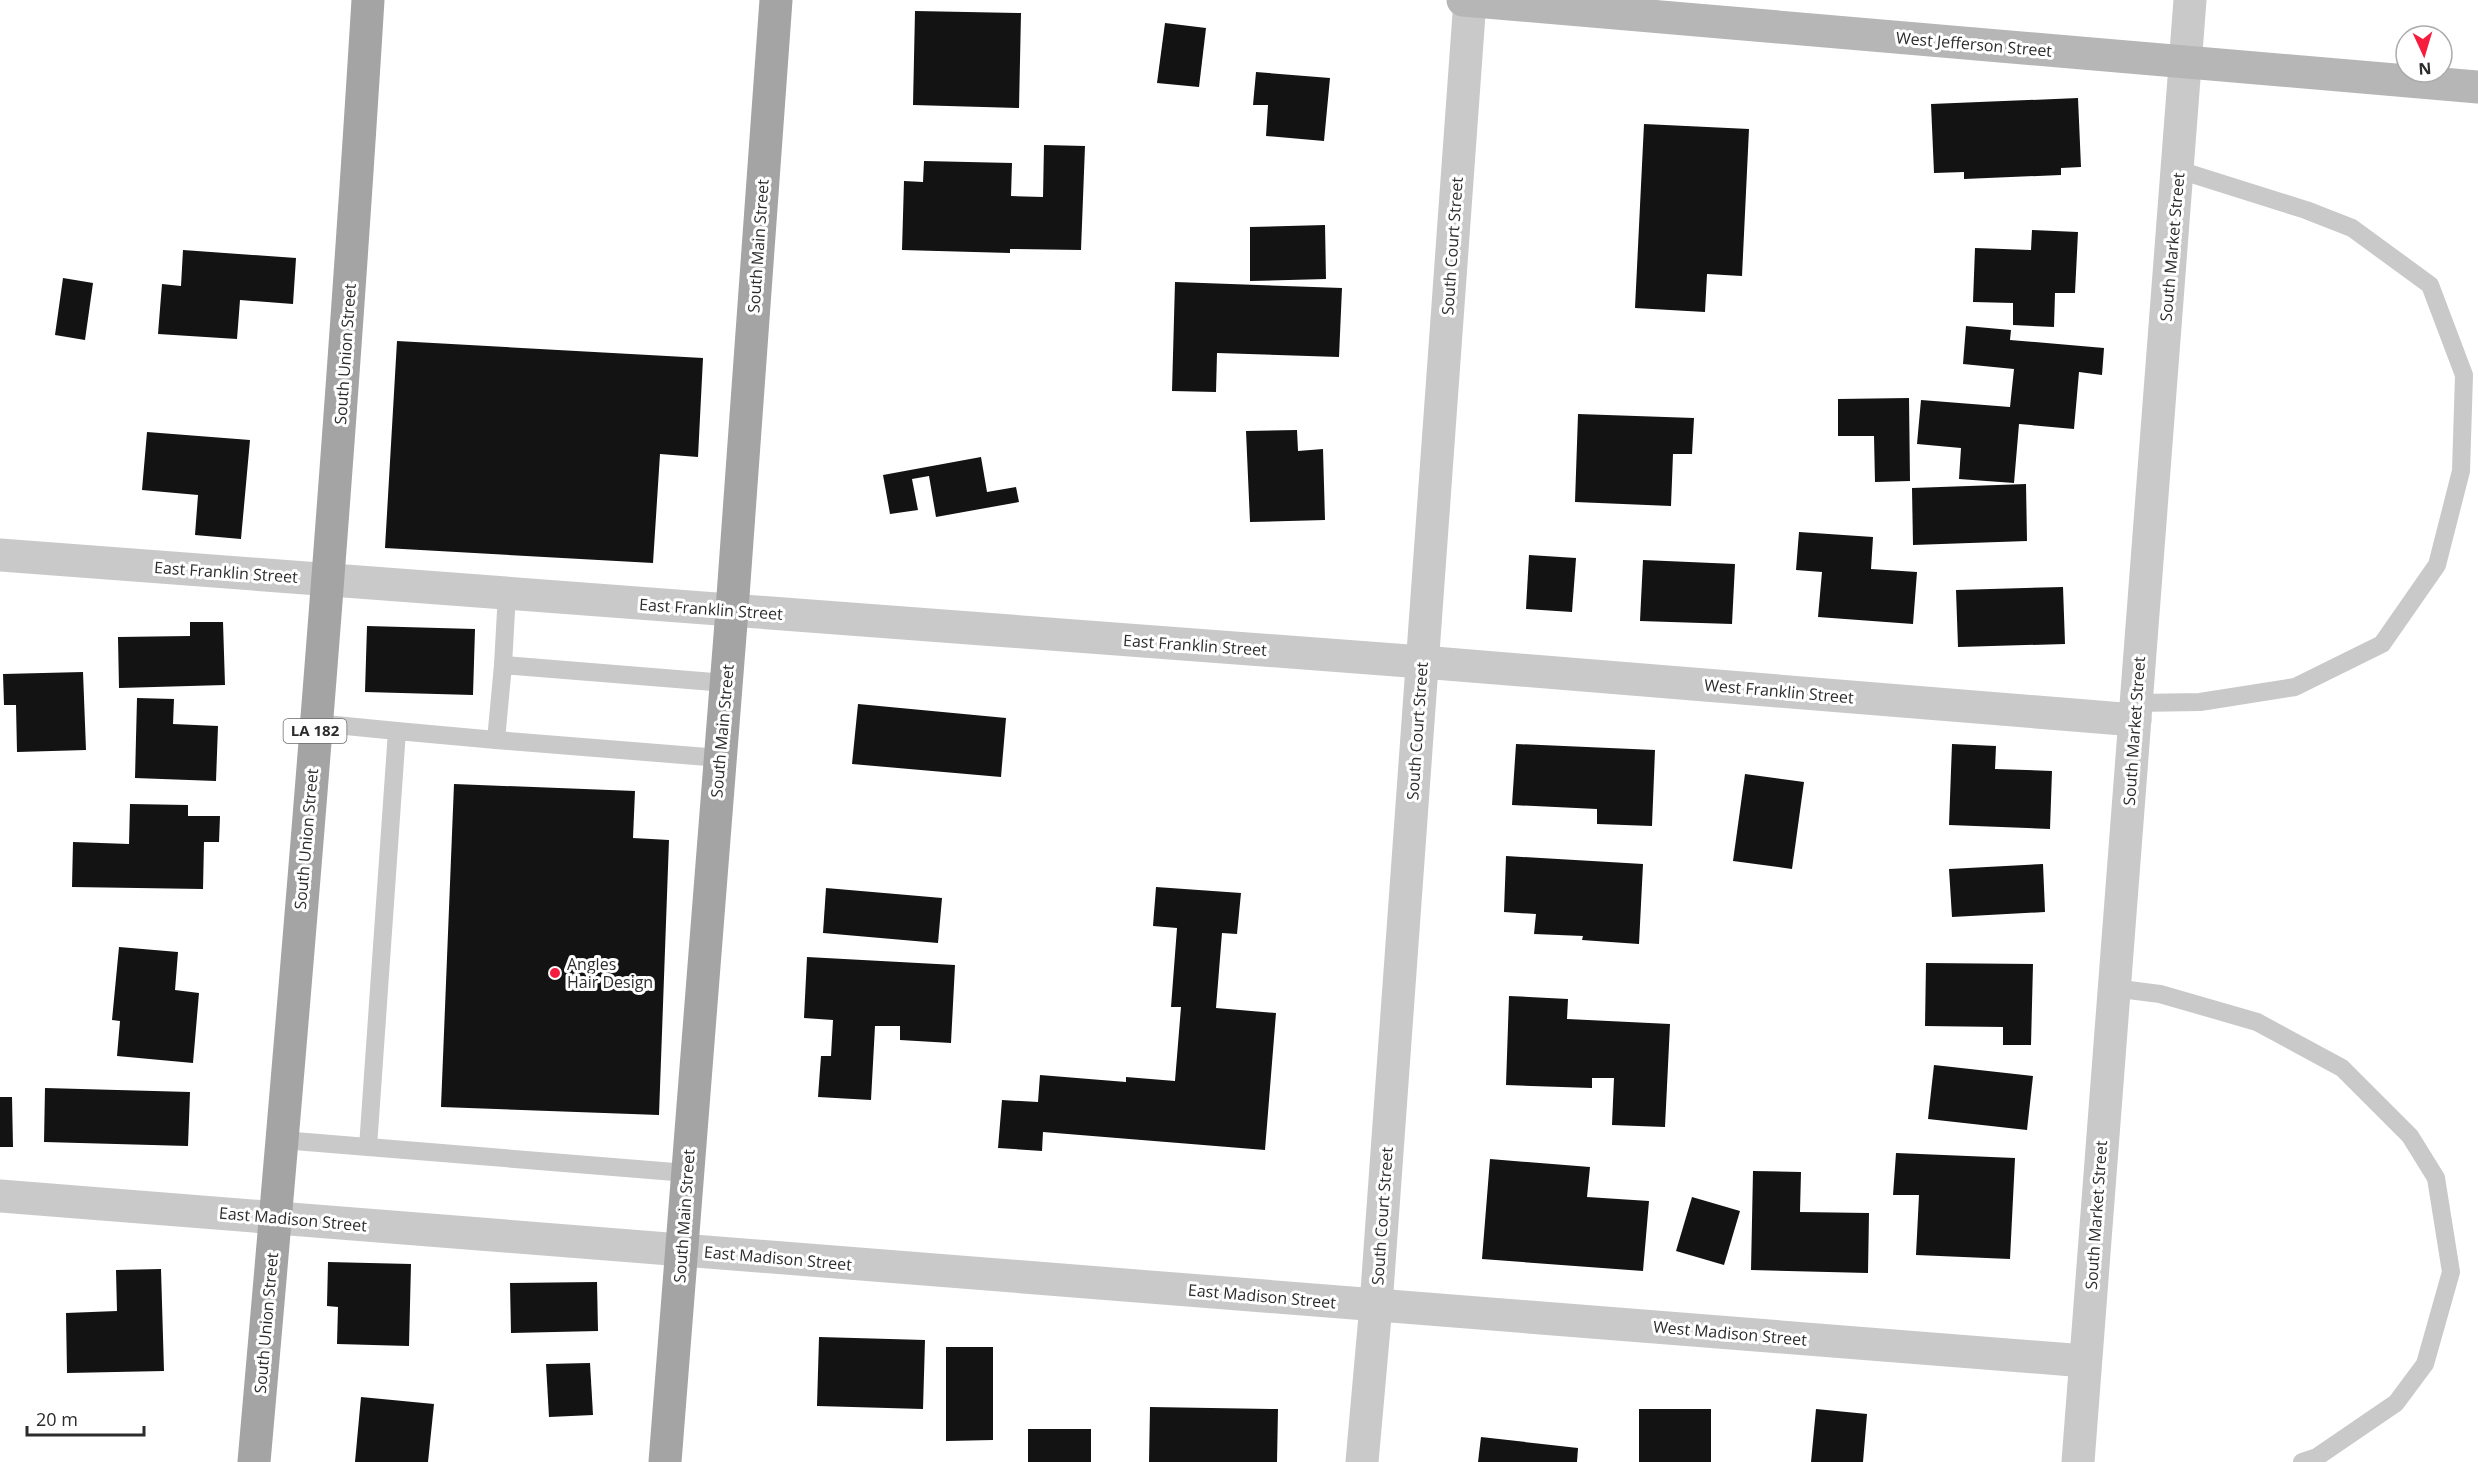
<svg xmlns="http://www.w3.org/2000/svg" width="2478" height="1462" viewBox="0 0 2478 1462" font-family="'Open Sans',sans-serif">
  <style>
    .building { fill: #131313 }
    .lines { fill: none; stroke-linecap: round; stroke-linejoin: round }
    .lane { stroke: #c9c9c9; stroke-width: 18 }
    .street { stroke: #c9c9c9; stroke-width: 33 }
    .secondary { stroke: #b6b6b6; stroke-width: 33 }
    .primary { stroke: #a4a4a4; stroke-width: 33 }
    .poi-dot { fill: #f51c3e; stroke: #fff; stroke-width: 2 }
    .labels { text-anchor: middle; stroke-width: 6; stroke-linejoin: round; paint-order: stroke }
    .shield { fill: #fff; stroke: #6b6b6b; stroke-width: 1.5 }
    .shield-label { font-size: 15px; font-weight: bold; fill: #2c2c2c }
    .street-label { font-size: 16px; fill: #2c2c2c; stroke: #fff }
    .poi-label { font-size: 16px; fill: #2c2c2c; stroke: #fff; text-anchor: start }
  </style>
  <rect width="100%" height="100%" fill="#fff"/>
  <g class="building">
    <path d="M915,11L1021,13L1019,108L913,105Z"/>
    <path d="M1165,23L1206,28L1199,87L1157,83Z"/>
    <path d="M1256,72L1330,78L1324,141L1266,136L1268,105H1253Z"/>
    <path d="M2078,98L2081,167L2061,168V175L1964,179V172L1934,173L1931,104Z"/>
    <path d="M1644,124L1749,129L1742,276L1707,274L1705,312L1635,308Z"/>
    <path d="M1044,145L1085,146L1081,250L1010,249V253L902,250L904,181L923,182L924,161L1012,163L1011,196L1043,197Z"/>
    <path d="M1325,225L1326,279L1250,281V227Z"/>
    <path d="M2032,230L2078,232L2075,293H2055L2054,327L2013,325V303L1973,302L1975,248L2031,250Z"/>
    <path d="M183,250L296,258L293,304L240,300L237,339L158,334L162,284L181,286Z"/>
    <path d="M63,278L93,283L85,340L55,335Z"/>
    <path d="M1175,282L1342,288L1339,357L1217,353L1216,392L1172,391Z"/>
    <path d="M1966,326L2011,330L2010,340L2104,348L2102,375L2079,372L2074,429L2019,424L2014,483L1959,479L1961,448L1917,444L1921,400L2010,407L2014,369L1963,364Z"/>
    <path d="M397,341L703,358L698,457L660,454L653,563L385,548Z"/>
    <path d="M1909,398L1910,481L1875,482L1874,436H1838V399Z"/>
    <path d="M1578,414L1694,418L1692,454H1673L1671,506L1575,502Z"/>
    <path d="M1297,430L1298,451L1323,449L1325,520L1250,522L1246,431Z"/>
    <path d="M147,432L250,440L241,539L195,535L198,495L142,490Z"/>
    <path d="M981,457L987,492L1016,487L1019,502L936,517L929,476L912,479L918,510L890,514L883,475Z"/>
    <path d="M2026,484L2027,541L1913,545L1912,488Z"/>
    <path d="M1799,532L1873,537L1871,569L1917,572L1913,624L1818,617L1822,572L1796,570Z"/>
    <path d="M1529,555L1576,558L1572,612L1526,609Z"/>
    <path d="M1643,560L1735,564L1732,624L1640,621Z"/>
    <path d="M2063,587L2065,644L1958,647L1956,590Z"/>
    <path d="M190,622H223L225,685L119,688L118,637L190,636Z"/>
    <path d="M367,626L475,629L473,695L365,692Z"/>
    <path d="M83,672L86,750L17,752L16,705H4L3,674Z"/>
    <path d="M137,698L174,699L173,724L218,726L216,781L135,778Z"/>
    <path d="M858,704L1006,718L1001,777L852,764Z"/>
    <path d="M1516,744L1655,750L1652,826L1597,824V809L1512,805Z"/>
    <path d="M1952,744L1996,746L1995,769L2052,771L2050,829L1949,825Z"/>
    <path d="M1745,774L1804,782L1792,869L1733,861Z"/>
    <path d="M454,784L635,791L633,838L669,840L659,1115L441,1107Z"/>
    <path d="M130,804L188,805V816H220L219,842H204L203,889L72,887L73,842L129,844Z"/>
    <path d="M1506,856L1643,864L1639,944L1582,940L1583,936L1534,934L1536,914L1504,912Z"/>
    <path d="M2043,864L2045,912L1952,917L1949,869Z"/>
    <path d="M1156,887L1241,893L1237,934L1222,933L1216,1008L1276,1013L1265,1150L1043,1132L1042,1151L998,1148L1002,1100L1038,1102L1040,1075L1126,1082V1077L1175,1081L1181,1007H1171L1177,928L1153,926Z"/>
    <path d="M826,888L942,898L938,943L823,933Z"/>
    <path d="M119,947L178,952L175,990L199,993L193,1063L117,1056L120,1021L112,1020Z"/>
    <path d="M807,957L955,965L951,1043L900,1040V1026H875L871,1100L818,1097L821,1056H831L833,1020L804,1018Z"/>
    <path d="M1926,963L2033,964L2031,1045H2003V1027L1925,1026Z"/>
    <path d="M1509,996L1568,999L1567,1019L1670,1024L1665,1127L1612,1125L1614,1078H1592V1088L1506,1085Z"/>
    <path d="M1934,1065L2033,1076L2027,1130L1928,1119Z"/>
    <path d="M45,1088L190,1092L188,1146L44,1142Z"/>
    <path d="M0,1097H12L13,1147H0Z"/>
    <path d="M1896,1153L2015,1158L2010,1259L1916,1255L1919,1195H1893Z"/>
    <path d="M1490,1159L1590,1167L1587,1197L1649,1201L1643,1271L1482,1259Z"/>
    <path d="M1753,1171L1801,1172L1800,1212L1869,1213L1868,1273L1751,1270Z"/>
    <path d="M1692,1197L1740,1211L1724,1265L1676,1251Z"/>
    <path d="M328,1262L411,1264L409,1346L337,1344L338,1307L327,1306Z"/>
    <path d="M161,1269L164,1371L67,1373L66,1313L117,1311L116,1270Z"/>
    <path d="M597,1282L598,1331L511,1333L510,1283Z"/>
    <path d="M819,1337L925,1340L923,1409L817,1406Z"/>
    <path d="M946,1347H993V1440L946,1441Z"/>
    <path d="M590,1363L593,1415L549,1417L546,1364Z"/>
    <path d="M361,1397L434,1404L428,1462H355Z"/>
    <path d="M1150,1407L1278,1409L1277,1462H1149Z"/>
    <rect x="1639" y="1409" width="72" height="53"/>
    <path d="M1816,1409L1867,1414L1863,1462H1811Z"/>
    <rect x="1028" y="1429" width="63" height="33"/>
    <path d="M1481,1437L1578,1448L1577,1462H1478Z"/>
  </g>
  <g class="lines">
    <g class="lane">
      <path d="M503,665L507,593"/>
      <path d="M2136,703L2200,702L2295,687L2382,644L2437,565L2461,471L2464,375L2430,285L2352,228L2306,210L2179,170"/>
      <path d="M315,723L397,731"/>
      <path d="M496,740L397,731L368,1147L687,1173"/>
      <path d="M720,758L496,740L503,665L726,683"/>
      <path d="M2113,988L2160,994L2257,1022L2342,1068L2410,1136L2436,1178L2451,1272L2425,1364L2396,1403L2317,1457L2302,1462"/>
      <path d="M282,1140L368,1147"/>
    </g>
    <g class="street">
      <path d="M0,555L1422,662L2135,720"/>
      <path d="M0,1196L2085,1361"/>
      <path d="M1362,1462L1376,1305L1470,0"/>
      <path d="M2078,1462L2190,0"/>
    </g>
    <path class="secondary" d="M1463,0L2478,87"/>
    <g class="primary">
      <path d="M254,1462C297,975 338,488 368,0"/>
      <path d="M665,1462L732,610L776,0"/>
    </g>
  </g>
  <circle class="poi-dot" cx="555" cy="973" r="6"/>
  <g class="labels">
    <rect class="shield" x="283.5" y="719" width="63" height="24" rx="4.5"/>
    <g class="shield-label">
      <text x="315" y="736">LA 182</text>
    </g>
    <g class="street-label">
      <text transform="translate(1974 44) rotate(5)" y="6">West Jefferson Street</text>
      <text transform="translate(758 246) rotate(-86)" y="6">South Main Street</text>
      <text transform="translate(1452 246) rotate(-86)" y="6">South Court Street</text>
      <text transform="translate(2172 247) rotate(-85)" y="6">South Market Street</text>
      <text transform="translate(345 354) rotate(-86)" y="6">South Union Street</text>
      <text transform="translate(226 572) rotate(4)" y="6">East Franklin Street</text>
      <text transform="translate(711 609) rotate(4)" y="6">East Franklin Street</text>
      <text transform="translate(1195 645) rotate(4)" y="6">East Franklin Street</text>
      <text transform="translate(1779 691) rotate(5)" y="6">West Franklin Street</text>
      <text transform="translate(722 731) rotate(-85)" y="6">South Main Street</text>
      <text transform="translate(1417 731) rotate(-86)" y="6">South Court Street</text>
      <text transform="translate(2134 731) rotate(-86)" y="6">South Market Street</text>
      <text transform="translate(306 839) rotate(-85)" y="6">South Union Street</text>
      <text transform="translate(2096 1215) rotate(-86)" y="6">South Market Street</text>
      <text transform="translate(684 1216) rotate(-86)" y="6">South Main Street</text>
      <text transform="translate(1382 1216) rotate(-86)" y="6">South Court Street</text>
      <text transform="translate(293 1219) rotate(5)" y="6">East Madison Street</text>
      <text transform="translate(778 1258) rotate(5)" y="6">East Madison Street</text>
      <text transform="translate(1262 1296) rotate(5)" y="6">East Madison Street</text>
      <text transform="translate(266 1323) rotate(-85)" y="6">South Union Street</text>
      <text transform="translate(1730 1333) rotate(5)" y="6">West Madison Street</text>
    </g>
    <g class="poi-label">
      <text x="567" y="970">Angles<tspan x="567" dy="18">Hair Design</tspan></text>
    </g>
  </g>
  <g transform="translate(2424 54) rotate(176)"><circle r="28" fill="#ffffff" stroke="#ababab" stroke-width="1.5"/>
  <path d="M0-4.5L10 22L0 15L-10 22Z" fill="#f51c3e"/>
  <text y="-9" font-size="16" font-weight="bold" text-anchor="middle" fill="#2c2c2c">N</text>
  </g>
  <path d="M27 1426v9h117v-9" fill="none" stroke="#2c2c2c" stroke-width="3"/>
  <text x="36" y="1426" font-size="18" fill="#2c2c2c" stroke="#ffffff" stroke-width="4.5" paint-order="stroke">20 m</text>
</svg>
